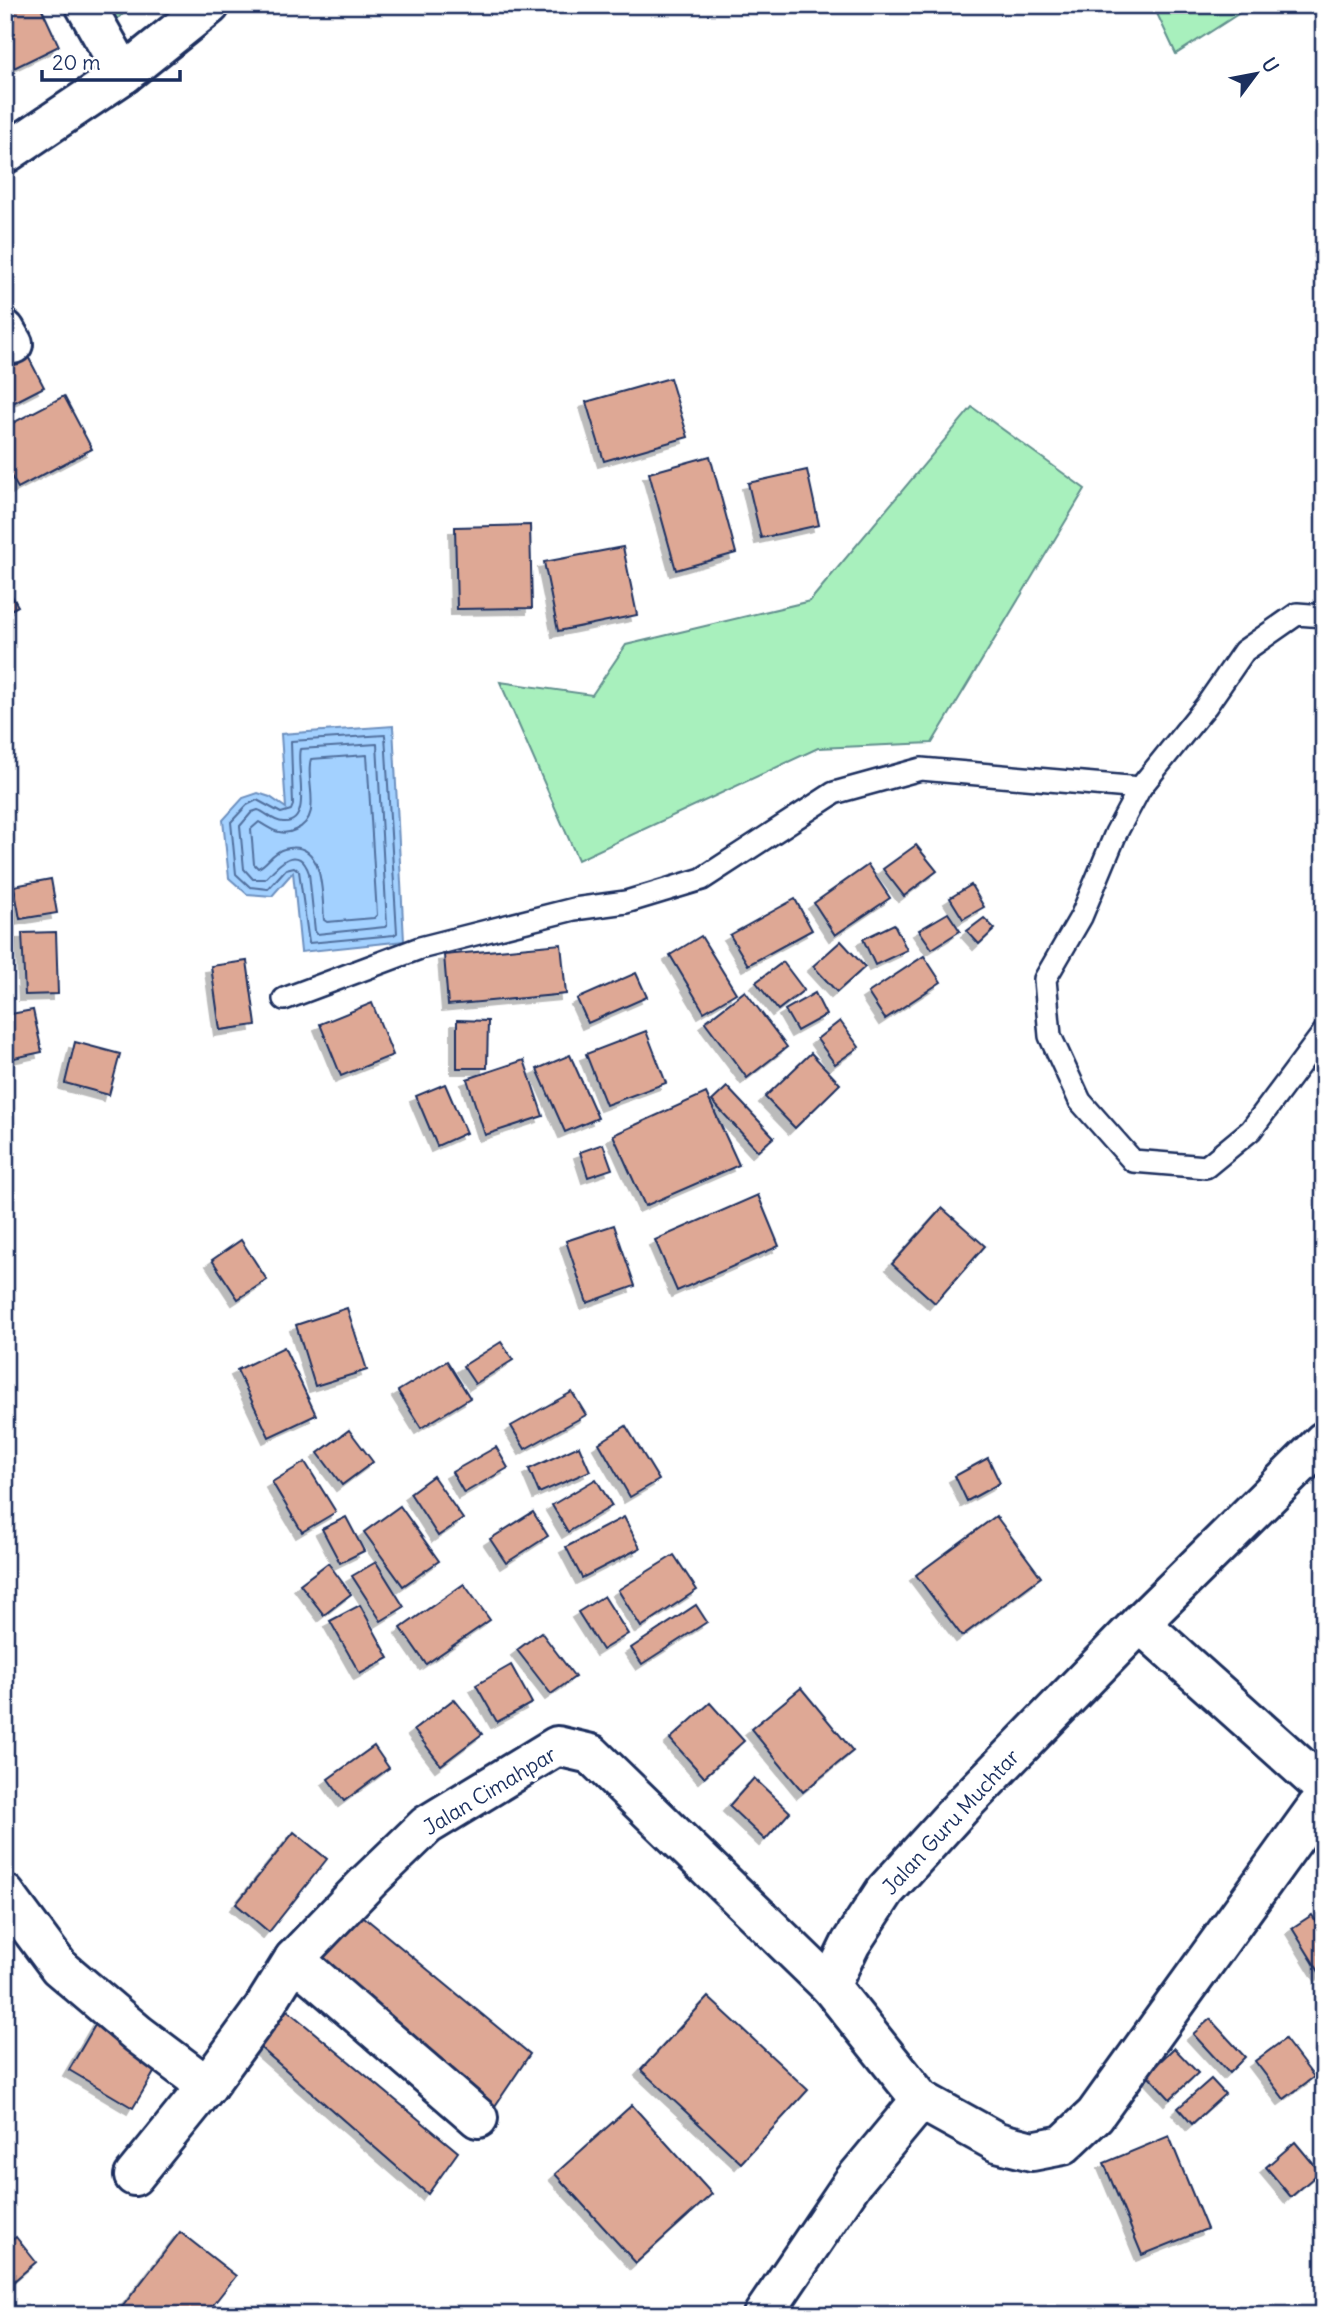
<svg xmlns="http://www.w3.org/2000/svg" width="1329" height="2320" viewBox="0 0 1329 2320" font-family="Delius,sans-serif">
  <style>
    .green { fill: #a8f0bd; stroke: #62908e; stroke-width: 2 }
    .water { fill: #a3d1ff; stroke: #6d90bf; stroke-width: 2 }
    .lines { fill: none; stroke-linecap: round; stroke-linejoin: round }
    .shore { stroke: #51709e; stroke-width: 2 }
    .building { fill: #dea895; stroke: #1b2f5e; stroke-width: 2; filter: url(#shadow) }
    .service-casing { stroke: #1b2f5e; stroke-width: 26 }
    .minor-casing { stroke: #1b2f5e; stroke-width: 44 }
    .service { stroke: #fff; stroke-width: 21 }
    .minor { stroke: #fff; stroke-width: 38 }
    .labels { text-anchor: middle; stroke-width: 7; stroke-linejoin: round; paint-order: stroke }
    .street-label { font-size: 21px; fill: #1b2f5e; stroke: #fff }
  </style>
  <defs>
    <filter id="shadow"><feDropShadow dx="-6" dy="6" stdDeviation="0" flood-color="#0004"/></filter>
  </defs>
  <rect width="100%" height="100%" fill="#fff"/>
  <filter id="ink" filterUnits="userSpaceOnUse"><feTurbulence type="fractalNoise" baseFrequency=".0143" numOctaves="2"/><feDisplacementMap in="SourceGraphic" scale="14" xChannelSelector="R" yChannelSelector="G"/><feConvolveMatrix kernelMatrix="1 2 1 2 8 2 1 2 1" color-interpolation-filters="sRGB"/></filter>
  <g filter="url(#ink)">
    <g class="green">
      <path d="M68,5H134L95,37Z"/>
      <path d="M1153,5H1252L1176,54Z"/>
      <path d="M972,407L1085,489L932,743L818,748L578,860L500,682L592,695L626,645L810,601Z"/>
    </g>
    <path class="water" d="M393,726L404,941L301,952L293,872L272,896L247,894L229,878L223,820L243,798L258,793L270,797L286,808L281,734Z"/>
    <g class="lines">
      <g class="shore">
        <path d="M385,735L397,933L394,935L309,943L299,871L294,867L286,869L268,889L250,887L236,874L231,822L247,805L257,800L281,813L291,810L293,805L291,741Z"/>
        <path d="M377,744L387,925L385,927L317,934L315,931L309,873C298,841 277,866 265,879H253L244,869L240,826L252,812L258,810C266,812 273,822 283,822C314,825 295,766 300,749Z"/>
        <path d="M367,755L377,915L374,918L327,922L324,920C322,896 325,837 284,849C272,852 268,864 258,868L254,864L251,829L259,822C270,829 281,837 295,830C325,817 304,781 311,759Z"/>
      </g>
    </g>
    <g class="building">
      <path d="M5,5H40L59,46L14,68L5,51Z"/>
      <path d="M21,343L44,387L5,407V352Z"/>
      <path d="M670,378L688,437L604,461L586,402Z"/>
      <path d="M64,396L92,449L18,488L5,466V427Z"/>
      <path d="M710,456L736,553L676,570L649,473Z"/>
      <path d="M807,470L819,525L761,538L748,483Z"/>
      <path d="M530,525L532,608L457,609L455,527Z"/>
      <path d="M623,547L637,615L558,631L544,562Z"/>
      <path d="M5,584L18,606L5,613Z"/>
      <path d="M916,845L937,871L904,896L883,869Z"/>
      <path d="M868,865L890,898L835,935L814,903Z"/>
      <path d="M51,879L57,913L20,919L14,886Z"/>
      <path d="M971,885L984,907L963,919L950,898Z"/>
      <path d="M795,899L812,930L748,965L730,935Z"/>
      <path d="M948,913L960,931L932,949L919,930Z"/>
      <path d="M984,918L995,929L979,944L967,931Z"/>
      <path d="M894,924L907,950L875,965L863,939Z"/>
      <path d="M56,932L58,994L25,995L22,933Z"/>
      <path d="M701,936L736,993L704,1012L670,955Z"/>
      <path d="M841,941L865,967L837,992L813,966Z"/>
      <path d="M561,944L566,994L448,1005L444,955Z"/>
      <path d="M924,956L941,982L885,1019L868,993Z"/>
      <path d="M247,961L256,1025L220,1030L211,966Z"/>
      <path d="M783,962L804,990L778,1010L756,982Z"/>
      <path d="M636,973L647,997L588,1023L577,999Z"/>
      <path d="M745,991L787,1047L747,1078L705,1022Z"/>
      <path d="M815,993L826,1015L797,1031L785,1010Z"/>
      <path d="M372,1003L393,1055L341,1076L320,1024Z"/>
      <path d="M33,1010L42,1052L5,1060V1015Z"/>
      <path d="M457,1020L488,1021L487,1068H457Z"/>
      <path d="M840,1021L859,1047L835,1064L817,1039Z"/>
      <path d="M646,1031L666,1083L606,1105L586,1054Z"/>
      <path d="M75,1042L120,1054L109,1095L65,1083Z"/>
      <path d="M811,1053L840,1084L795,1128L765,1097Z"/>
      <path d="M570,1055L598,1118L565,1132L537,1069Z"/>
      <path d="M524,1060L543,1116L485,1135L467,1079Z"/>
      <path d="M445,1084L466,1133L437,1146L416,1096Z"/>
      <path d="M727,1087L774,1137L758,1151L712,1101Z"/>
      <path d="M706,1093L739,1165L645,1206L613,1135Z"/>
      <path d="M603,1144L612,1169L588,1177L580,1152Z"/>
      <path d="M758,1195L779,1246L677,1291L655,1240Z"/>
      <path d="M942,1208L985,1246L935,1303L892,1264Z"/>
      <path d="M614,1225L635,1286L587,1303L566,1241Z"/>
      <path d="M241,1240L267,1280L238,1299L212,1260Z"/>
      <path d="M347,1308L367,1370L315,1386L296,1325Z"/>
      <path d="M501,1342L513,1360L475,1384L463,1366Z"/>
      <path d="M284,1347L316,1415L269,1437L237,1370Z"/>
      <path d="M447,1361L470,1398L421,1428L398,1391Z"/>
      <path d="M572,1392L586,1415L525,1449L511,1426Z"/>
      <path d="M626,1426L659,1480L630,1497L599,1443Z"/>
      <path d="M349,1430L373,1462L342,1485L318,1453Z"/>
      <path d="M579,1446L590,1471L539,1493L529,1469Z"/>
      <path d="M496,1447L508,1468L464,1493L452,1472Z"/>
      <path d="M988,1458L1000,1483L967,1501L955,1476Z"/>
      <path d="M305,1462L336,1512L302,1532L272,1482Z"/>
      <path d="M433,1476L463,1519L438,1536L410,1493Z"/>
      <path d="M596,1479L612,1506L568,1532L552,1505Z"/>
      <path d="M400,1506L439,1561L403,1586L364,1532Z"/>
      <path d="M533,1512L548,1536L506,1563L490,1539Z"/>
      <path d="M996,1516L1041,1577L962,1636L916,1575Z"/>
      <path d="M346,1517L364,1551L340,1563L322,1529Z"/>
      <path d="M624,1517L640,1548L582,1578L566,1547Z"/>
      <path d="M674,1555L697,1590L641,1627L618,1590Z"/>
      <path d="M376,1562L404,1607L381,1621L352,1576Z"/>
      <path d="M328,1563L351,1594L324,1615L300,1584Z"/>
      <path d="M464,1584L490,1620L426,1664L401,1628Z"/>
      <path d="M604,1596L628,1634L602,1650L578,1612Z"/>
      <path d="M360,1605L389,1658L360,1674L330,1621Z"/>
      <path d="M696,1605L707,1622L642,1664L631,1648Z"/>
      <path d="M541,1632L575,1677L551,1694L517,1650Z"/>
      <path d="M511,1665L532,1703L497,1722L476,1685Z"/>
      <path d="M801,1688L853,1751L803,1792L751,1729Z"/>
      <path d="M454,1699L482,1734L441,1765L414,1730Z"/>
      <path d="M710,1703L744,1741L704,1777L670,1739Z"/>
      <path d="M374,1746L389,1768L344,1801L328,1779Z"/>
      <path d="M754,1778L790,1812L765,1840L729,1806Z"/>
      <path d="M294,1832L327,1859L269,1932L236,1904Z"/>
      <path d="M358,1912L530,2054L491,2112L319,1959Z"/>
      <path d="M1312,1915L1324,1933V1973L1321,1975L1292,1928Z"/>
      <path d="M708,1997L808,2090L741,2163L641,2070Z"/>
      <path d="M281,2005L458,2152L428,2194L254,2042Z"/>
      <path d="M1210,2019L1245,2057L1229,2073L1193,2034Z"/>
      <path d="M98,2020L162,2059L133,2108L69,2070Z"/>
      <path d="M1285,2039L1314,2077L1284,2099L1255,2061Z"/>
      <path d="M1174,2048L1198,2073L1170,2099L1147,2074Z"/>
      <path d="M1211,2079L1225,2094L1192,2124L1178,2108Z"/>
      <path d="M632,2105L712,2194L636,2263L555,2174Z"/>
      <path d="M1169,2136L1207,2229L1142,2255L1104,2163Z"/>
      <path d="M1295,2142L1320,2172L1291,2197L1266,2167Z"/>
      <path d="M180,2232L236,2276L205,2315H116Z"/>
      <path d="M16,2237L36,2262L6,2288L5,2246Z"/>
    </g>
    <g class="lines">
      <g class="service-casing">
        <g id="service">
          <path d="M1140,788L1116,833L1081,917L1045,979L1050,1036L1080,1101L1133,1161L1206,1167L1251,1130L1324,1032"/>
          <path d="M284,999L420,948L574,909L626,902L702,879L834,793L921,769L1140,788L1206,706L1244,651L1297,614L1324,616"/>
        </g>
      </g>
      <g class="minor-casing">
        <g id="minor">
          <path d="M85,5L124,74"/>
          <path d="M5,154L124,74L210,5"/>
          <path d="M5,330L13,344"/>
          <path d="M1324,1441L1140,1623L963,1805L885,1891L851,1943L830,1986L921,2100L997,2142L1032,2151L1063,2145L1095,2115L1324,1797"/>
          <path d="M1140,1623L1324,1788"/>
          <path d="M5,1894L59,1967L138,2034L207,2086"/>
          <path d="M294,1959L478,2118"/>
          <path d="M134,2176L207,2086L261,2012L294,1959L370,1880L427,1825L557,1746L591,1754L830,1986"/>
          <path d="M763,2315L853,2182L921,2100"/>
        </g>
      </g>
      <use href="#service" class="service"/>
      <use href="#minor" class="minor"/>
    </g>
  </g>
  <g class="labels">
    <g class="street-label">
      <text transform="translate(490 1791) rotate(-31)" y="7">Jalan Cimahpar</text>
      <text transform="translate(951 1822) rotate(-47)" y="7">Jalan Guru Muchtar</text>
    </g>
  </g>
  <rect width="1329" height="2320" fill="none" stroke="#fff" stroke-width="28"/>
  <rect x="14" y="14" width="1301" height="2292" fill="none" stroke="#1b2f5e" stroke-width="2.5" filter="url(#ink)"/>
  <g transform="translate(1256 74) rotate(58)" stroke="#ffffff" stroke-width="5" paint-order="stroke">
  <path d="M0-5L12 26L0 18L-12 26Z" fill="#1b2f5e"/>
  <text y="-10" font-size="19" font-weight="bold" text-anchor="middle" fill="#1b2f5e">U</text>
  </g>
  <path d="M42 70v10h138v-10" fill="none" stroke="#1b2f5e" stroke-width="3.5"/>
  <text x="52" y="70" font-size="21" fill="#1b2f5e" stroke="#ffffff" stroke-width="5" paint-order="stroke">20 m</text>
</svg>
